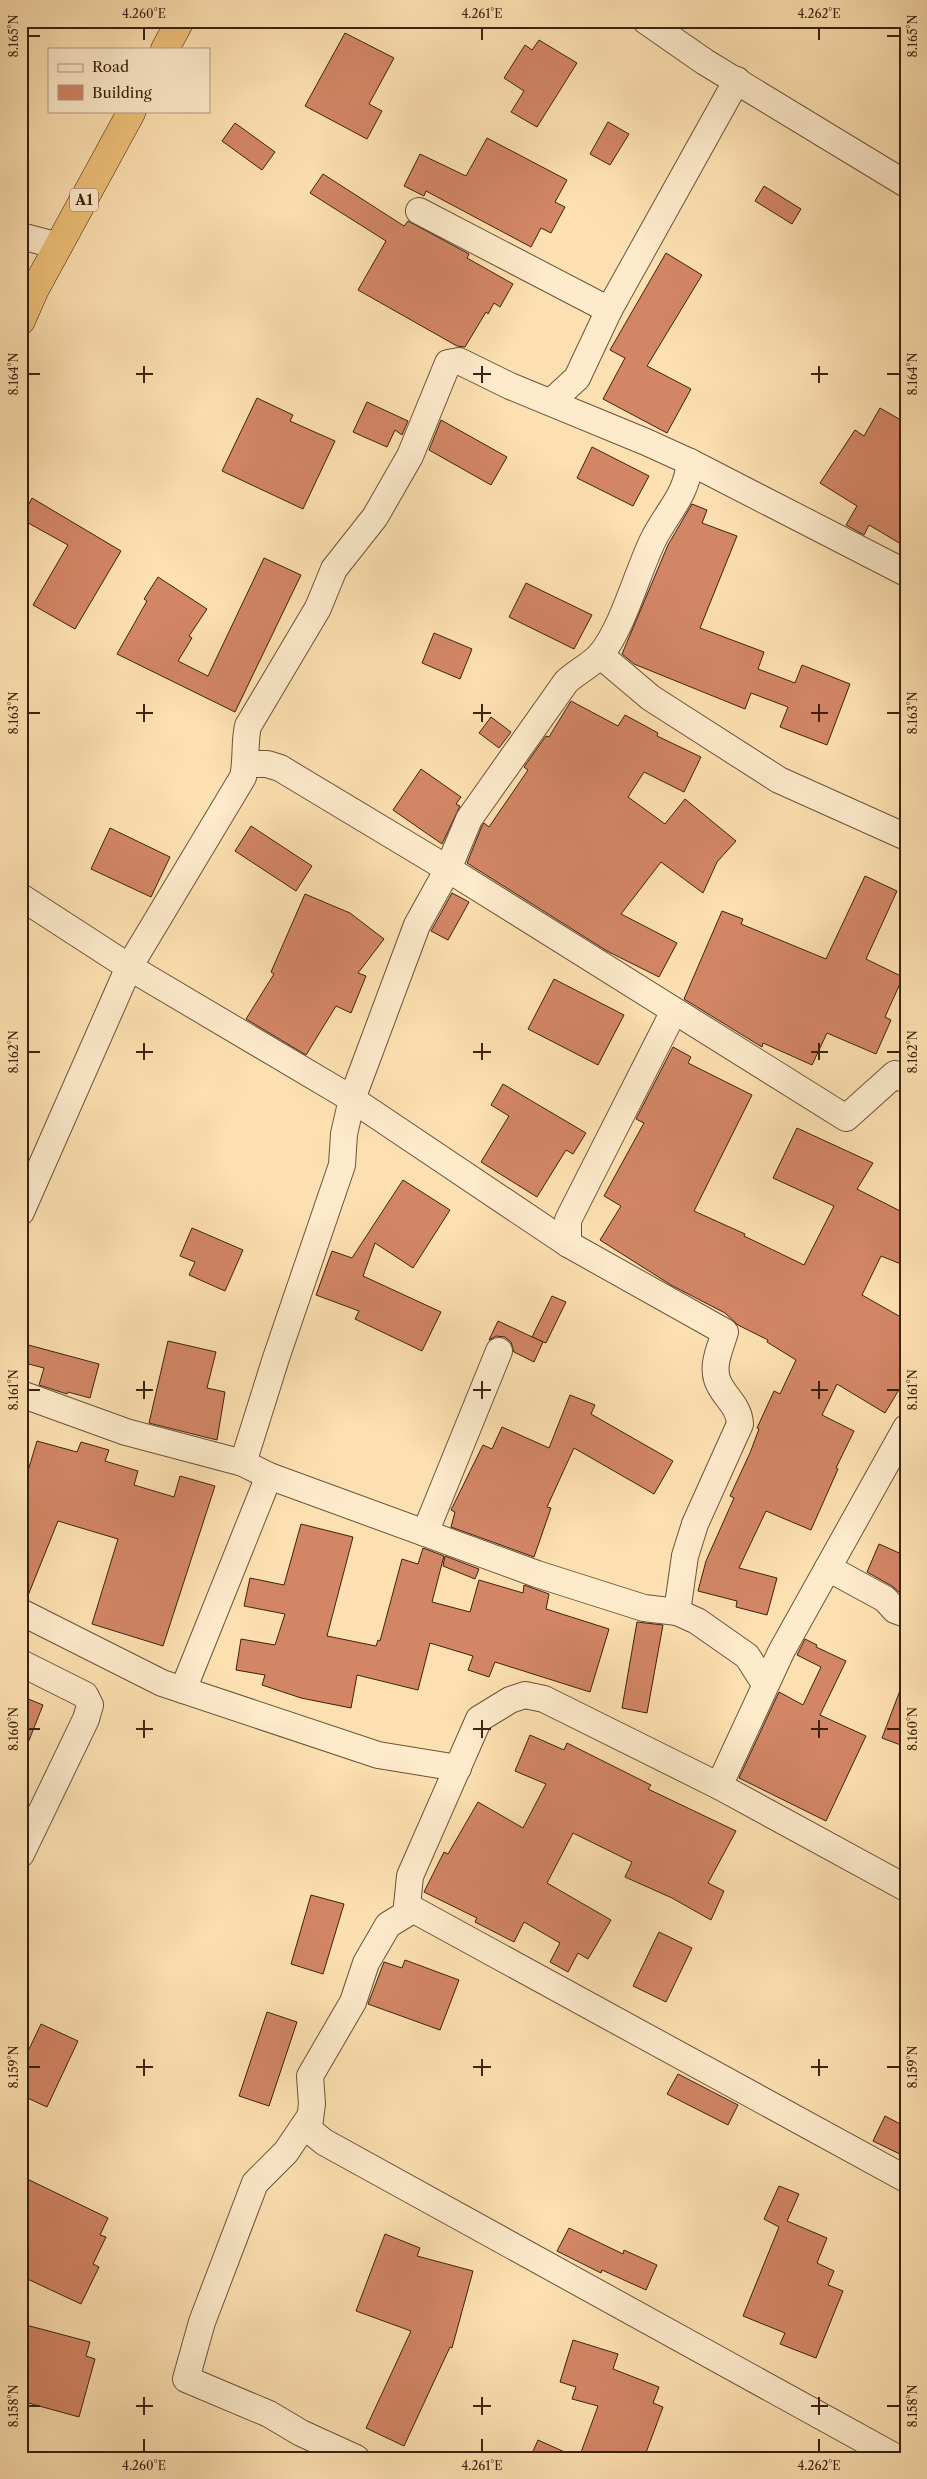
<svg xmlns="http://www.w3.org/2000/svg" width="927" height="2479" viewBox="0 0 927 2479" font-family="'Libre Caslon Text',serif">
  <style>
    .building { fill: #d38666; stroke: #3b2211 }
    .lines { fill: none; stroke-linecap: round; stroke-linejoin: round }
    .minor-casing { stroke: #6c5239; stroke-width: 28 }
    .highway-casing { stroke: #3b2211; stroke-width: 29 }
    .minor { stroke: #feebcc; stroke-width: 26 }
    .highway { stroke: #eec078; stroke-width: 28 }
    .ticks { fill: none; stroke: #3b2211; stroke-width: 2 }
    .labels { text-anchor: middle; stroke-width: 4; stroke-linejoin: round; paint-order: stroke }
    .shield { fill: #feebcc; stroke: #765e49; stroke-width: 1 }
    .shield-label { font-size: 14px; font-weight: bold; fill: #3b2211 }
    .neatline { fill: none; stroke: #3b2211; stroke-width: 2 }
    .ticks-label { font-size: 12px; text-anchor: middle; fill: #3b2211 }
  </style>
  <rect width="100%" height="100%" fill="#fde0b1"/>
  <filter id="stains"><feTurbulence type="fractalNoise" baseFrequency=".004" numOctaves="4"/><feColorMatrix values="0 0 0 0 .2 0 0 0 0 .09 0 0 0 0 .02 0 0 0 .5 -.17"/></filter>
  <radialGradient id="worn" r=".72"><stop offset=".6" stop-color="#630" stop-opacity="0"/><stop offset="1" stop-color="#630" stop-opacity=".3"/></radialGradient>
  <g class="building">
    <path d="M345,33L394,58L369,104L382,111L367,139L305,106Z"/>
    <path d="M539,40L577,63L537,127L511,112L524,91L504,78L525,45L532,50Z"/>
    <path d="M608,122L629,134L610,165L590,154Z"/>
    <path d="M235,123L275,152L262,170L222,141Z"/>
    <path d="M487,138L567,180L555,202L565,207L551,233L541,228L531,247L426,191L424,196L404,186L420,154L466,176Z"/>
    <path d="M323,174L404,226L408,221L469,254L467,258L513,284L500,307L494,303L488,314L486,312L465,347L457,346L358,290L386,241L310,193Z"/>
    <path d="M764,186L801,209L792,224L755,201Z"/>
    <path d="M666,253L702,275L647,366L691,389L667,433L603,399L625,358L610,350Z"/>
    <path d="M257,398L293,415L290,421L335,441L303,509L222,471Z"/>
    <path d="M367,402L408,421L402,435L395,430L387,447L353,432Z"/>
    <path d="M880,408L906,423V547L869,525L864,535L846,525L857,506L820,483L855,430L864,436Z"/>
    <path d="M441,420L507,457L491,485L429,450Z"/>
    <path d="M592,447L649,476L633,506L577,478Z"/>
    <path d="M32,498L121,551L75,629L33,605L68,545L21,519Z"/>
    <path d="M692,504L707,510L702,523L737,536L700,628L764,652L758,669L795,683L802,665L850,684L827,745L780,727L788,707L751,693L745,709L634,664L622,654L668,545Z"/>
    <path d="M264,558L301,575L235,712L117,654L147,601L144,599L158,577L207,609L189,636L192,638L178,661L208,676Z"/>
    <path d="M526,583L592,615L574,649L509,617Z"/>
    <path d="M434,633L472,649L460,679L422,663Z"/>
    <path d="M571,701L618,726L625,715L658,733L657,736L701,757L684,792L644,772L628,797L665,824L685,799L736,841L717,862L703,893L661,862L621,914L677,943L659,977L607,951L467,863L482,826L484,823L489,827L528,770L524,767L546,736L549,737Z"/>
    <path d="M491,717L511,732L499,748L479,733Z"/>
    <path d="M421,769L461,797L456,804L460,806L442,844L393,810Z"/>
    <path d="M251,826L312,866L296,891L235,851Z"/>
    <path d="M110,828L170,857L151,897L91,869Z"/>
    <path d="M865,876L897,891L866,959L903,977L885,1017L891,1020L876,1054L827,1033L812,1065L763,1043L762,1047L684,999L722,911L743,919L741,924L826,959Z"/>
    <path d="M452,893L469,902L448,940L431,931Z"/>
    <path d="M305,894L350,913L384,939L358,973L366,976L351,1013L336,1006L306,1055L246,1019L274,974L271,972Z"/>
    <path d="M554,979L624,1015L598,1065L528,1029Z"/>
    <path d="M673,1047L691,1057L688,1063L752,1095L694,1211L745,1234L744,1236L804,1265L834,1206L773,1178L797,1128L873,1163L857,1189L906,1214V1266L881,1256L862,1295L906,1320V1359L899,1370L906,1374V1378L885,1413L837,1384L822,1415L854,1431L836,1468L838,1469L811,1530L766,1511L739,1568L777,1578L767,1615L736,1607L737,1601L698,1591L706,1561L734,1498L730,1496L750,1453L759,1429L757,1428L774,1391L780,1394L796,1360L767,1342L768,1340L738,1325L725,1313L671,1285L600,1240L621,1206L604,1196L644,1123L636,1119Z"/>
    <path d="M503,1084L586,1133L573,1154L566,1150L537,1197L481,1162L509,1116L491,1105Z"/>
    <path d="M403,1180L450,1210L413,1268L375,1243L363,1276L441,1312L422,1351L355,1319L359,1311L316,1295L332,1251L352,1258Z"/>
    <path d="M192,1228L243,1250L225,1291L189,1275L195,1262L180,1256Z"/>
    <path d="M552,1296L566,1302L546,1343L532,1337Z"/>
    <path d="M498,1321L543,1342L534,1362L514,1352L511,1342L505,1337L496,1336L489,1340Z"/>
    <path d="M168,1341L216,1352L207,1388L225,1392L217,1440L149,1423Z"/>
    <path d="M21,1343L99,1364L90,1398L68,1392L67,1394L39,1385L44,1368L21,1362Z"/>
    <path d="M570,1395L595,1405L591,1414L673,1461L654,1494L574,1448L547,1507L551,1508L534,1557L451,1527L455,1512L451,1510L483,1445L492,1449L502,1427L549,1448Z"/>
    <path d="M37,1441L77,1452L81,1442L109,1450L105,1461L138,1471L134,1485L174,1497L180,1476L215,1486L163,1646L92,1624L118,1539L58,1521L27,1598L21,1597V1494Z"/>
    <path d="M301,1524L353,1537L327,1636L376,1646L378,1640L380,1641L402,1559L418,1564L423,1548L444,1556L432,1602L470,1612L479,1580L523,1593L524,1585L549,1594L546,1609L609,1629L590,1692L495,1662L489,1677L468,1670L473,1656L430,1643L418,1690L357,1675L351,1708L301,1698L262,1685L265,1675L236,1670L241,1639L275,1645L285,1614L244,1606L250,1578L284,1585Z"/>
    <path d="M879,1544L906,1556V1598L892,1586L867,1572Z"/>
    <path d="M445,1556L479,1569L475,1579L443,1566Z"/>
    <path d="M637,1622L663,1625L647,1713L622,1708Z"/>
    <path d="M805,1639L817,1645L816,1647L846,1661L820,1715L866,1736L826,1821L739,1778L779,1692L803,1705L821,1667L797,1655Z"/>
    <path d="M904,1680H906V1747L882,1738Z"/>
    <path d="M21,1696L43,1705L22,1758H21Z"/>
    <path d="M530,1735L564,1750L567,1743L651,1785L648,1789L736,1831L708,1883L724,1891L711,1920L672,1898L625,1877L632,1862L573,1833L547,1883L611,1920L588,1959L578,1953L568,1972L550,1962L560,1943L524,1922L514,1942L475,1922L477,1918L424,1892L444,1852L448,1854L478,1802L523,1828L546,1784L515,1771Z"/>
    <path d="M311,1895L344,1904L323,1974L291,1964Z"/>
    <path d="M659,1932L692,1948L666,2002L633,1986Z"/>
    <path d="M405,1960L459,1980L440,2030L368,2004L384,1962L402,1968Z"/>
    <path d="M267,2012L297,2022L269,2106L239,2096Z"/>
    <path d="M41,2024L78,2041L47,2107L21,2095V2066Z"/>
    <path d="M678,2074L738,2105L728,2125L667,2094Z"/>
    <path d="M885,2116L906,2127V2157L873,2141Z"/>
    <path d="M21,2176L108,2218L100,2235L106,2237L93,2264L99,2267L81,2304L21,2276V2238L28,2225L21,2222Z"/>
    <path d="M779,2186L799,2194L787,2221L827,2238L817,2263L834,2271L828,2285L843,2291L816,2358L780,2344L785,2333L743,2316L779,2227L764,2219Z"/>
    <path d="M569,2228L623,2254L624,2250L657,2265L646,2290L602,2270L601,2273L557,2251Z"/>
    <path d="M385,2234L420,2248L417,2256L473,2271L452,2348L450,2347L404,2446L366,2428L411,2331L356,2311Z"/>
    <path d="M26,2325L90,2342L86,2356L95,2359L79,2417L21,2401V2335H24Z"/>
    <path d="M573,2340L618,2354L613,2369L659,2387L653,2403L663,2407L644,2458H579L598,2406L572,2399L576,2387L560,2382Z"/>
    <path d="M538,2440L578,2458H530Z"/>
  </g>
  <g class="lines">
    <g class="minor-casing">
      <g id="minor">
        <path d="M646,21L705,62L906,184"/>
        <path d="M419,211L609,310"/>
        <path d="M21,236L59,246"/>
        <path d="M551,402L577,378L609,310L737,80"/>
        <path d="M600,655L651,698L779,780L906,837"/>
        <path d="M246,764H267L280,768L448,869L846,1118L895,1074L906,1080"/>
        <path d="M21,897L129,967L352,1099L568,1244L725,1332C721,1346 712,1364 717,1379C722,1396 739,1404 740,1424L695,1524L685,1556L677,1612"/>
        <path d="M21,1212L129,967L243,777C247,760 244,743 248,726L318,608L334,569L375,517L410,456L448,363L459,361L510,386L646,442L690,462L906,573"/>
        <path d="M568,1244V1220L674,1011"/>
        <path d="M21,1394L126,1432L243,1463L269,1476L537,1574L644,1608L677,1612L697,1621L747,1656L765,1684"/>
        <path d="M243,1463L276,1358L342,1165L344,1134L352,1099L417,925L448,869L469,819L566,682C576,672 592,665 601,654C623,627 637,573 653,540C668,510 686,497 690,462"/>
        <path d="M425,1533L499,1351"/>
        <path d="M828,1568L885,1599L895,1610L906,1614"/>
        <path d="M21,1612L162,1683L378,1755L458,1768"/>
        <path d="M21,1663L85,1695L90,1705L86,1719L21,1854"/>
        <path d="M183,1690L269,1476"/>
        <path d="M719,1786L781,1652L906,1428"/>
        <path d="M906,1888L719,1786L544,1699L525,1695L510,1700L479,1719L410,1876L407,1906L906,2179"/>
        <path d="M407,1906L406,1914L388,1925L366,1963L353,2002L310,2076L312,2104L309,2127L313,2133L324,2142L897,2458"/>
        <path d="M309,2118L286,2152L255,2183L202,2322L186,2379L269,2414L301,2433L356,2458"/>
      </g>
    </g>
    <g class="highway-casing">
      <g id="highway">
        <path d="M165,49L180,21"/>
        <path d="M21,321L35,289L132,111"/>
      </g>
    </g>
    <use href="#minor" class="minor"/>
    <use href="#highway" class="highway"/>
  </g>
  <path class="ticks" d="M144,28V40M482,28V40M819,28V40M28,36H40M887,36H900M144,366V383M482,366V383M819,366V383M28,374H40M136,374H153M473,374H491M811,374H828M887,374H900M144,704V722M482,704V722M819,704V722M28,713H40M136,713H153M473,713H491M811,713H828M887,713H900M144,1043V1060M482,1043V1060M819,1043V1060M28,1052H40M136,1052H153M473,1052H491M811,1052H828M887,1052H900M144,1381V1399M482,1381V1399M819,1381V1399M28,1390H40M136,1390H153M473,1390H491M811,1390H828M887,1390H900M144,1720V1738M482,1720V1738M819,1720V1738M28,1729H40M136,1729H153M473,1729H491M811,1729H828M887,1729H900M144,2059V2076M482,2059V2076M819,2059V2076M28,2067H40M136,2067H153M473,2067H491M811,2067H828M887,2067H900M144,2397V2415M482,2397V2415M819,2397V2415M28,2406H40M136,2406H153M473,2406H491M811,2406H828M887,2406H900M144,2439V2452M482,2439V2452M819,2439V2452"/>
  <g class="labels">
    <rect class="shield" x="70" y="188.5" width="28" height="23" rx="4"/>
    <g class="shield-label">
      <text x="84" y="205">A1</text>
    </g>
  </g>
  <rect width="927" height="2479" fill="none" stroke="#fde0b1" stroke-width="55"/>
  <rect x="48" y="48" width="162" height="65" fill="#feebcc" stroke="#b09b81"/>
  <rect x="58" y="64" width="25" height="8" fill="#feebcc" stroke="#b09b81"/>
  <text x="92" y="72" font-size="15" fill="#3b2211">Road</text>
  <rect x="58" y="85" width="25" height="15" fill="#d38666" stroke="#b09b81"/>
  <text x="92" y="98" font-size="15" fill="#3b2211">Building</text>
  <rect x="28" y="28" width="872" height="2424" class="neatline"/>
  <g class="ticks-label">
    <text x="144" y="18">4.260°E</text>
    <text x="482" y="18">4.261°E</text>
    <text x="819" y="18">4.262°E</text>
    <text transform="translate(14 36) rotate(-90)" y="4">8.165°N</text>
    <text transform="translate(913 36) rotate(-90)" y="4">8.165°N</text>
    <text transform="translate(14 374) rotate(-90)" y="4">8.164°N</text>
    <text transform="translate(913 374) rotate(-90)" y="4">8.164°N</text>
    <text transform="translate(14 713) rotate(-90)" y="4">8.163°N</text>
    <text transform="translate(913 713) rotate(-90)" y="4">8.163°N</text>
    <text transform="translate(14 1052) rotate(-90)" y="4">8.162°N</text>
    <text transform="translate(913 1052) rotate(-90)" y="4">8.162°N</text>
    <text transform="translate(14 1390) rotate(-90)" y="4">8.161°N</text>
    <text transform="translate(913 1390) rotate(-90)" y="4">8.161°N</text>
    <text transform="translate(14 1729) rotate(-90)" y="4">8.160°N</text>
    <text transform="translate(913 1729) rotate(-90)" y="4">8.160°N</text>
    <text transform="translate(14 2067) rotate(-90)" y="4">8.159°N</text>
    <text transform="translate(913 2067) rotate(-90)" y="4">8.159°N</text>
    <text transform="translate(14 2406) rotate(-90)" y="4">8.158°N</text>
    <text transform="translate(913 2406) rotate(-90)" y="4">8.158°N</text>
    <text x="144" y="2470">4.260°E</text>
    <text x="482" y="2470">4.261°E</text>
    <text x="819" y="2470">4.262°E</text>
  </g>
  <rect width="100%" height="100%" filter="url(#stains)"/>
  <rect width="100%" height="100%" fill="url(#worn)"/>
</svg>
